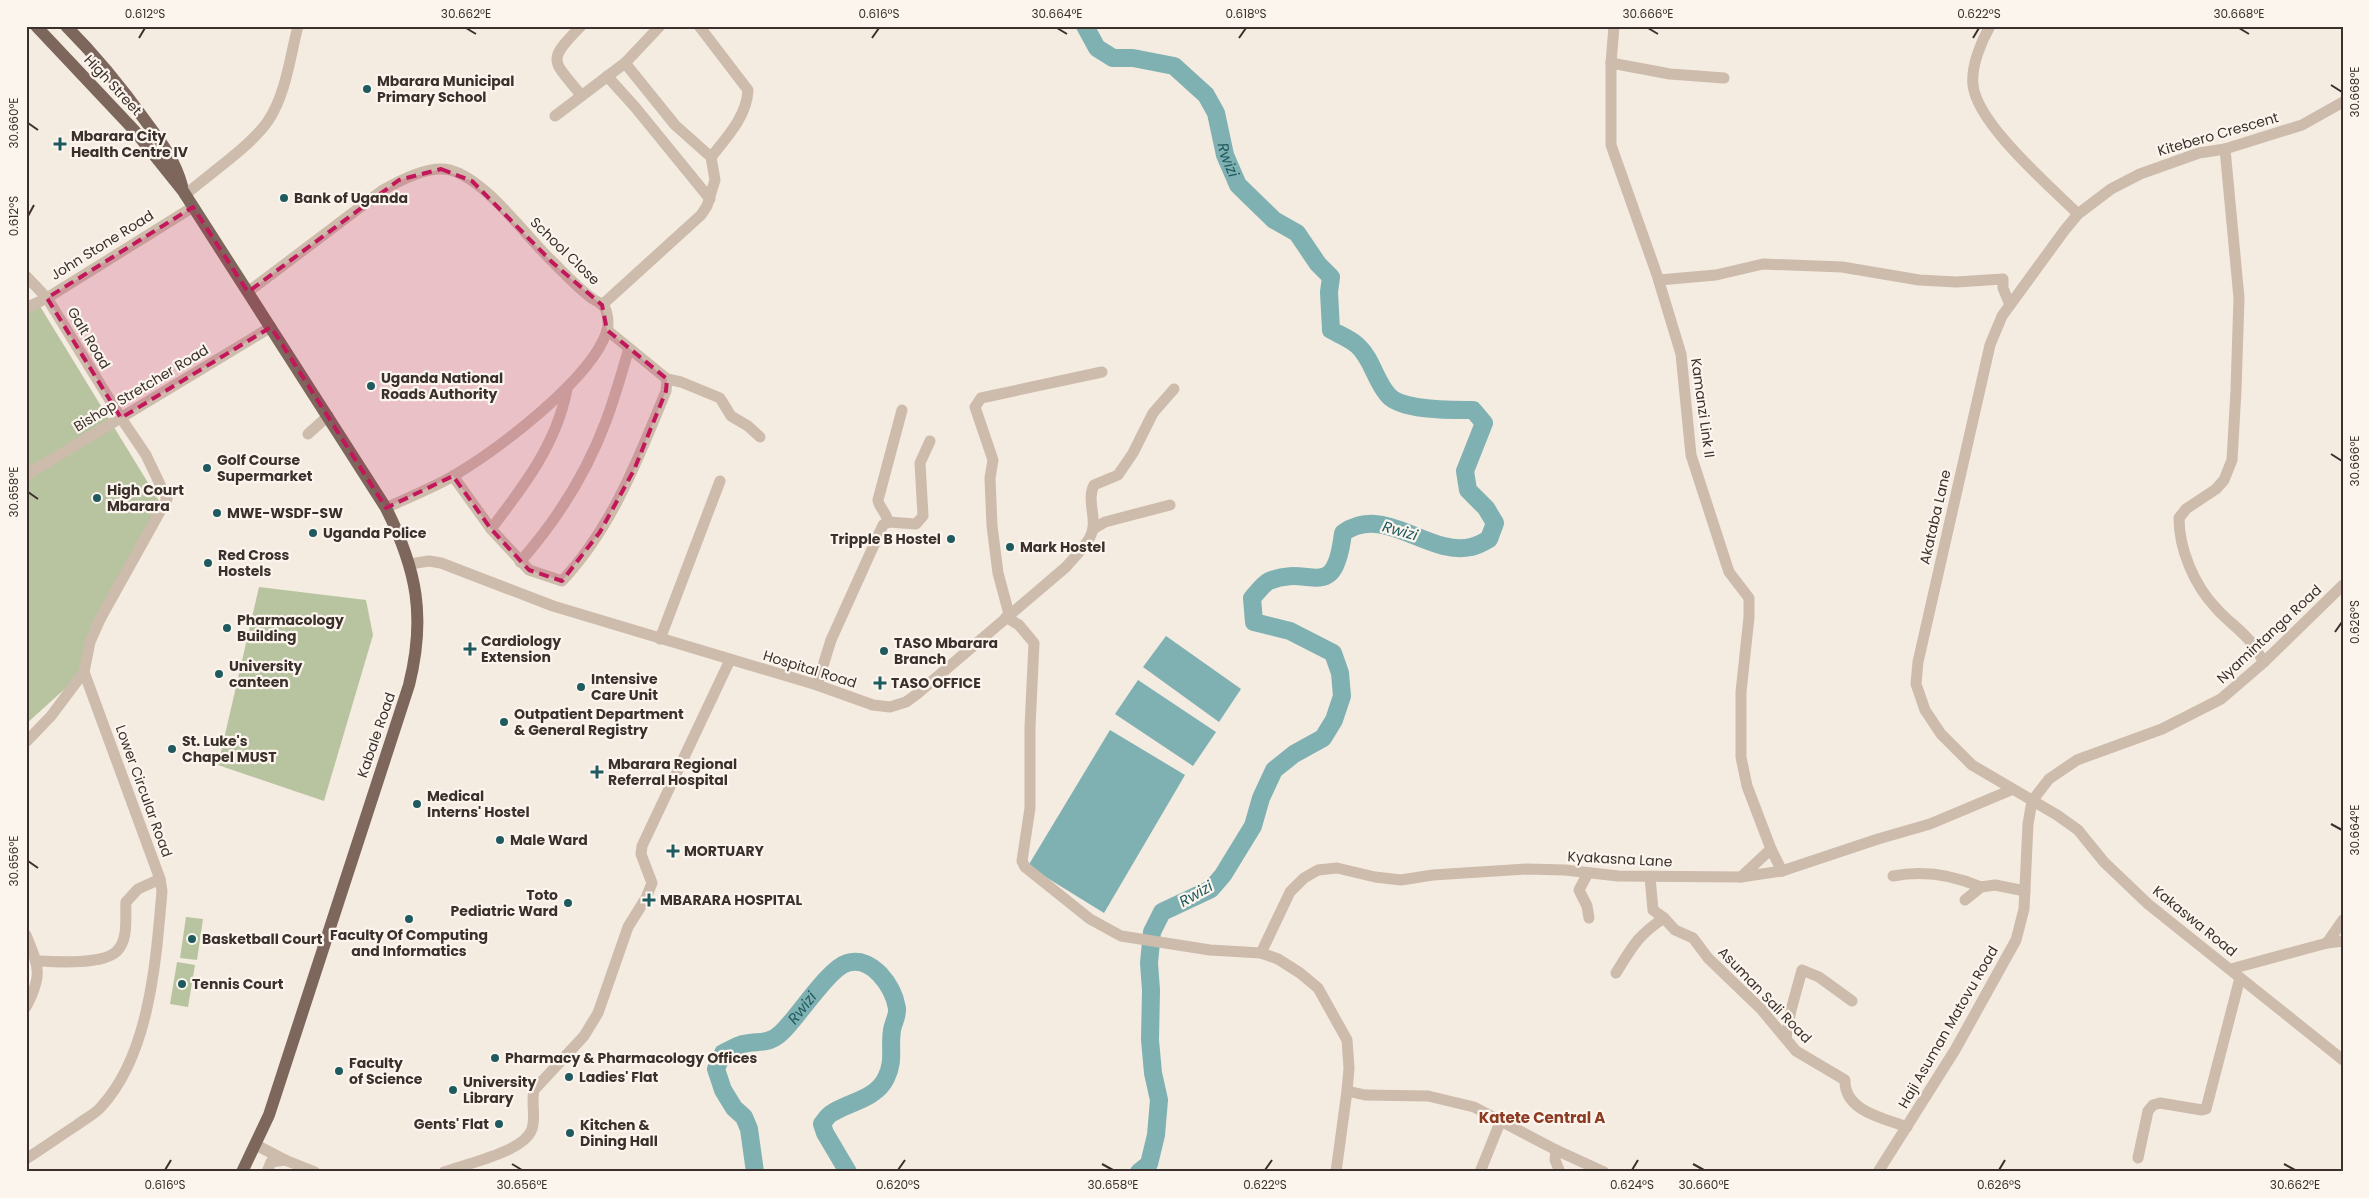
<svg xmlns="http://www.w3.org/2000/svg" width="2369" height="1198" viewBox="0 0 2369 1198" font-family="Poppins,sans-serif">
  <style>
    .green { fill: #b8c4a0 }
    .water { fill: #7fb0b2 }
    .lines { fill: none; stroke-linecap: round; stroke-linejoin: round }
    .river { stroke: #7fb0b2; stroke-width: 18 }
    .street { stroke: #cdbbac; stroke-width: 11 }
    .primary { stroke: #7d675c; stroke-width: 12 }
    .marked { fill: #c2185b; fill-opacity: 0.2; stroke: #c2185b; stroke-width: 4; stroke-dasharray: 10 6; stroke-linejoin: round }
    .ticks { fill: none; stroke: #3b302b; stroke-width: 2 }
    .poi-dot { fill: #1f5a5e; stroke: #fbf5ee; stroke-width: 2 }
    .labels { text-anchor: middle; stroke-width: 4.5; stroke-linejoin: round; paint-order: stroke }
    .poi-label { font-size: 14px; font-weight: bold; fill: #3b302b; stroke: #fbf5ee; text-anchor: start }
    .street-label { font-size: 14px; fill: #3b302b; stroke: #fbf5ee }
    .water-label { font-size: 15px; font-style: italic; fill: #1f5a5e; stroke: #fbf5ee }
    .neighbourhood-label { font-size: 15px; font-weight: bold; fill: #8c3b22; stroke: #fbf5ee }
    .neatline { fill: none; stroke: #3b302b; stroke-width: 2 }
    .ticks-label { font-size: 12px; text-anchor: middle; fill: #3b302b }
  </style>
  <rect width="100%" height="100%" fill="#f4ebe1"/>
  <g class="green">
    <path d="M38,303L161,504L79,676L26,724V309Z"/>
    <path d="M259,587L366,600L373,635L324,801L218,765Z"/>
    <path d="M186,917L203,919L197,960L180,958Z"/>
    <path d="M177,962L195,965L188,1007L170,1004Z"/>
  </g>
  <g class="water">
    <path d="M1166,636L1241,689L1219,722L1143,667Z"/>
    <path d="M1138,680L1216,732L1193,766L1115,714Z"/>
    <path d="M1110,730L1185,775L1104,913L1028,866Z"/>
  </g>
  <g class="lines">
    <g class="river">
      <path id="s1" d="M1085,26L1097,48L1113,58H1133L1174,66L1206,95L1216,113L1225,155L1238,185L1274,220L1297,233L1318,264L1331,277L1329,292L1331,330C1340,335 1351,339 1358,346C1372,359 1375,380 1388,395C1401,411 1453,410 1473,410L1484,423L1465,471L1468,490L1486,508L1495,523L1489,539C1484,542 1477,546 1471,547C1429,557 1384,503 1343,533C1334,606 1311,563 1269,581C1263,584 1257,593 1252,598L1254,622L1290,631L1333,653L1340,673L1342,696L1334,720L1323,738L1294,754L1274,770L1261,798L1253,826L1223,875L1211,889L1162,912L1152,932L1149,963L1151,990L1150,1040L1153,1073L1159,1100L1156,1135L1149,1164L1139,1172"/>
      <path id="s2" d="M755,1172L749,1129L744,1117L734,1108L723,1090L716,1069L723,1053C728,1051 734,1047 740,1045C756,1039 767,1047 782,1032C798,1017 828,969 847,963C872,955 893,986 897,1008C898,1016 893,1023 892,1030C889,1048 895,1060 886,1078C876,1099 849,1102 832,1113C828,1115 825,1120 822,1124L825,1133L848,1172"/>
    </g>
    <g class="street">
      <path d="M581,26C546,62 552,59 581,95"/>
      <path d="M699,26L748,90C747,116 727,137 711,157"/>
      <path d="M1614,26L1611,63V145L1657,275L1681,354L1691,455L1729,572L1749,598V617L1741,692V757L1747,786L1771,849L1782,871"/>
      <path d="M1990,26C1981,42 1971,66 1973,85C1977,124 2050,186 2078,214"/>
      <path d="M625,63L660,26"/>
      <path d="M1611,63L1670,74L1724,78"/>
      <path d="M607,76L635,107L710,199"/>
      <path d="M2343,102L2302,125L2225,149L2199,153L2140,174L2111,189L2078,214L2064,231L2002,316L1990,345L1918,662L1916,684L1925,710L1941,734L1972,765L2057,815L2078,830L2104,862L2148,904L2343,1060"/>
      <path d="M555,116L625,63L675,125L711,157L715,180L707,206L701,215L602,305"/>
      <path d="M2225,149L2239,298L2236,390L2232,460L2224,480L2216,489L2186,509L2179,518C2179,549 2194,585 2216,608C2226,620 2239,628 2249,640C2255,646 2259,655 2264,662"/>
      <path d="M185,195C209,174 251,146 268,121C286,94 290,57 298,26"/>
      <path d="M26,276L47,298L121,418L146,455L167,499L99,621L90,642L84,672L160,879L162,891C156,960 150,1054 101,1107C95,1114 85,1119 77,1125C60,1136 43,1148 26,1159"/>
      <path d="M1659,280L1716,275L1763,264L1842,267L1919,280L1956,282L2003,279V288L2010,305"/>
      <path d="M248,292L383,190C401,180 429,165 450,170C486,179 527,238 554,263C566,275 579,289 593,299C596,301 600,303 603,305C608,311 609,324 607,331C591,380 498,449 455,475C433,488 409,497 386,508"/>
      <path d="M26,308L47,298L193,207"/>
      <path d="M667,379L681,382L720,398L731,416L748,426L760,437"/>
      <path d="M308,434L328,416"/>
      <path d="M26,475L271,327"/>
      <path d="M453,476L491,529L529,570L562,581C612,528 639,457 666,391L667,379L607,330"/>
      <path d="M888,522C887,513 878,506 878,500L902,410"/>
      <path d="M491,529C524,486 557,443 567,389"/>
      <path d="M1093,529L1105,522L1170,505"/>
      <path d="M520,562C556,521 587,472 606,421C615,397 622,372 629,348"/>
      <path d="M410,564L429,561L441,563L553,606L817,685L873,705L890,707L906,702L917,694L1066,567C1075,556 1091,542 1093,528C1095,513 1087,499 1094,485L1118,475L1133,453L1153,413L1174,389"/>
      <path d="M1009,614L998,573L992,526L990,478L993,460L975,407L981,398L1102,372"/>
      <path d="M1006,617L1019,625L1034,643L1030,727V808L1022,861L1025,867L1090,919L1121,936L1210,950L1261,953L1278,959L1300,973L1318,988L1347,1040L1349,1068L1347,1091L1336,1172"/>
      <path d="M660,639L720,481"/>
      <path d="M817,685L831,640L883,525L888,522L916,524L923,516L920,463L930,441"/>
      <path d="M26,742L51,716L84,672"/>
      <path d="M1588,873L1579,890L1587,906L1589,918"/>
      <path d="M1893,876C1924,870 1953,875 1981,887"/>
      <path d="M1650,877L1653,910L1664,918L1675,930L1693,938L1708,958L1761,1009L1796,1051L1845,1080C1844,1111 1883,1118 1907,1127"/>
      <path d="M1741,877L1771,849"/>
      <path d="M1965,900L1981,887L1995,885L2025,891"/>
      <path d="M26,935C39,967 43,975 26,1007"/>
      <path d="M2327,943L2343,920"/>
      <path d="M1261,953L1290,892L1304,878L1318,870L1337,868L1375,877L1401,880L1433,875L1527,869L1565,870L1618,876L1741,877L1782,871L1878,839L1930,824L2011,790"/>
      <path d="M37,961C56,962 104,965 117,951C129,939 125,916 126,902L138,889L160,879"/>
      <path d="M2231,969L2327,943L2343,941"/>
      <path d="M1616,973C1633,946 1637,936 1664,918"/>
      <path d="M1786,1038L1791,1010L1802,970L1819,977L1852,1001"/>
      <path d="M1347,1091L1365,1095L1428,1096L1474,1107L1556,1150L1604,1172"/>
      <path d="M256,1145L285,1160L315,1172"/>
      <path d="M1556,1150L1555,1160L1560,1172"/>
      <path d="M2138,1158L2148,1111L2153,1105L2160,1103L2202,1110L2206,1109L2240,978"/>
      <path d="M267,1172L271,1162L285,1160"/>
      <path d="M444,1172C466,1164 524,1152 532,1129C536,1116 531,1103 534,1090L584,1036L598,1013L628,927L646,898L652,883L641,854L642,846L730,660"/>
      <path d="M1480,1172L1501,1120"/>
      <path d="M1878,1172L1955,1050L2016,940L2024,909L2028,824L2032,801L2049,779L2077,760L2162,729L2221,699L2264,662L2343,585"/>
    </g>
    <g class="primary">
      <path d="M36,26L134,130L183,191L386,508C417,570 426,617 409,685L269,1115L242,1172"/>
      <path d="M66,26C96,56 122,88 147,123C162,143 176,162 182,186"/>
    </g>
  </g>
  <path class="marked" d="M441,169L472,181L553,263L602,305L607,330L667,379L666,391L634,470L600,532L562,581L529,570L491,529L453,476L386,508L271,327L121,418L47,298L193,207L248,292L399,180Z"/>
  <path class="ticks" d="M466,28L476,34M1057,28L1067,34M1648,28L1658,34M2239,28L2249,34M139,38L145,28M872,38L879,28M1239,38L1246,28M1973,38L1979,28M2331,85L2342,92M28,123L38,130M28,216L34,205M2331,454L2342,461M28,492L38,499M2335,632L2342,622M2331,824L2342,830M28,861L38,868M512,1164L522,1170M1102,1164L1113,1170M1693,1164L1704,1170M2284,1164L2295,1170M165,1170L171,1160M898,1170L905,1160M1265,1170L1272,1160M1632,1170L1638,1160M1999,1170L2005,1160"/>
  <g class="poi-dot">
    <circle cx="367" cy="89" r="5"/>
    <path d="M57.5 136.5h5v5h5v5h-5v5h-5v-5h-5v-5h5z"/>
    <circle cx="284" cy="198" r="5"/>
    <circle cx="371" cy="386" r="5"/>
    <circle cx="207" cy="468" r="5"/>
    <circle cx="97" cy="498" r="5"/>
    <circle cx="217" cy="513" r="5"/>
    <circle cx="313" cy="533" r="5"/>
    <circle cx="951" cy="539" r="5"/>
    <circle cx="1010" cy="547" r="5"/>
    <circle cx="208" cy="563" r="5"/>
    <circle cx="227" cy="628" r="5"/>
    <path d="M467.5 641.5h5v5h5v5h-5v5h-5v-5h-5v-5h5z"/>
    <circle cx="884" cy="651" r="5"/>
    <circle cx="219" cy="674" r="5"/>
    <path d="M877.5 675.5h5v5h5v5h-5v5h-5v-5h-5v-5h5z"/>
    <circle cx="581" cy="687" r="5"/>
    <circle cx="504" cy="722" r="5"/>
    <circle cx="172" cy="749" r="5"/>
    <path d="M594.5 764.5h5v5h5v5h-5v5h-5v-5h-5v-5h5z"/>
    <circle cx="417" cy="804" r="5"/>
    <circle cx="500" cy="840" r="5"/>
    <path d="M670.5 843.5h5v5h5v5h-5v5h-5v-5h-5v-5h5z"/>
    <path d="M646.5 892.5h5v5h5v5h-5v5h-5v-5h-5v-5h5z"/>
    <circle cx="568" cy="903" r="5"/>
    <circle cx="409" cy="919" r="5"/>
    <circle cx="192" cy="939" r="5"/>
    <circle cx="182" cy="984" r="5"/>
    <circle cx="495" cy="1058" r="5"/>
    <circle cx="339" cy="1071" r="5"/>
    <circle cx="569" cy="1077" r="5"/>
    <circle cx="453" cy="1090" r="5"/>
    <circle cx="499" cy="1124" r="5"/>
    <circle cx="570" cy="1133" r="5"/>
  </g>
  <g class="labels">
    <g class="poi-label">
      <text x="377" y="86">Mbarara Municipal<tspan x="377" dy="16">Primary School</tspan></text>
      <text x="71" y="141">Mbarara City<tspan x="71" dy="16">Health Centre IV</tspan></text>
      <text x="294" y="203">Bank of Uganda</text>
      <text x="381" y="383">Uganda National<tspan x="381" dy="16">Roads Authority</tspan></text>
      <text x="217" y="465">Golf Course<tspan x="217" dy="16">Supermarket</tspan></text>
      <text x="107" y="495">High Court<tspan x="107" dy="16">Mbarara</tspan></text>
      <text x="227" y="518">MWE-WSDF-SW</text>
      <text x="323" y="538">Uganda Police</text>
      <text x="941" y="544" text-anchor="end">Tripple B Hostel</text>
      <text x="1020" y="552">Mark Hostel</text>
      <text x="218" y="560">Red Cross<tspan x="218" dy="16">Hostels</tspan></text>
      <text x="237" y="625">Pharmacology<tspan x="237" dy="16">Building</tspan></text>
      <text x="481" y="646">Cardiology<tspan x="481" dy="16">Extension</tspan></text>
      <text x="894" y="648">TASO Mbarara<tspan x="894" dy="16">Branch</tspan></text>
      <text x="229" y="671">University<tspan x="229" dy="16">canteen</tspan></text>
      <text x="591" y="684">Intensive<tspan x="591" dy="16">Care Unit</tspan></text>
      <text x="891" y="688">TASO OFFICE</text>
      <text x="514" y="719">Outpatient Department<tspan x="514" dy="16">&amp; General Registry</tspan></text>
      <text x="182" y="746">St. Luke's<tspan x="182" dy="16">Chapel MUST</tspan></text>
      <text x="608" y="769">Mbarara Regional<tspan x="608" dy="16">Referral Hospital</tspan></text>
      <text x="427" y="801">Medical<tspan x="427" dy="16">Interns' Hostel</tspan></text>
      <text x="510" y="845">Male Ward</text>
      <text x="684" y="856">MORTUARY</text>
      <text x="558" y="900" text-anchor="end">Toto<tspan x="558" dy="16">Pediatric Ward</tspan></text>
      <text x="660" y="905">MBARARA HOSPITAL</text>
      <text x="409" y="940" text-anchor="middle">Faculty Of Computing<tspan x="409" dy="16">and Informatics</tspan></text>
      <text x="202" y="944">Basketball Court</text>
      <text x="192" y="989">Tennis Court</text>
      <text x="505" y="1063">Pharmacy &amp; Pharmacology Offices</text>
      <text x="349" y="1068">Faculty<tspan x="349" dy="16">of Science</tspan></text>
      <text x="579" y="1082">Ladies' Flat</text>
      <text x="463" y="1087">University<tspan x="463" dy="16">Library</tspan></text>
      <text x="489" y="1129" text-anchor="end">Gents' Flat</text>
      <text x="580" y="1130">Kitchen &amp;<tspan x="580" dy="16">Dining Hall</tspan></text>
    </g>
    <g class="street-label">
      <text transform="translate(113 85) rotate(47)" y="5">High Street</text>
      <text transform="translate(2218 134) rotate(-16)" y="5">Kitebero Crescent</text>
      <text transform="translate(102 245) rotate(-32)" y="5">John Stone Road</text>
      <text transform="translate(565 251) rotate(44)" y="5">School Close</text>
      <text transform="translate(89 338) rotate(59)" y="5">Galt Road</text>
      <text transform="translate(141 388) rotate(-31)" y="5">Bishop Stretcher Road</text>
      <text transform="translate(1703 408) rotate(82)" y="5">Kamanzi Link II</text>
      <text transform="translate(1935 517) rotate(-77)" y="5">Akataba Lane</text>
      <text transform="translate(2269 634) rotate(-43)" y="5">Nyamintanga Road</text>
      <text transform="translate(810 669) rotate(17)" y="5">Hospital Road</text>
      <text transform="translate(376 735) rotate(-71)" y="5">Kabale Road</text>
      <text transform="translate(144 791) rotate(70)" y="5">Lower Circular Road</text>
      <text transform="translate(1620 859) rotate(3)" y="5">Kyakasna Lane</text>
      <text transform="translate(2195 921) rotate(39)" y="5">Kakaswa Road</text>
      <text transform="translate(1765 995) rotate(46)" y="5">Asuman Sali Road</text>
      <text transform="translate(1948 1027) rotate(-60)" y="5">Haji Asuman Matovu Road</text>
    </g>
    <g class="water-label">
      <text dy="5" stroke="none"><textPath href="#s1" startOffset="218">Rwizi</textPath></text>
      <text transform="translate(1400 531) rotate(16)" y="5">Rwizi</text>
      <text transform="translate(1196 894) rotate(-30)" y="5">Rwizi</text>
      <text dy="5" stroke="none"><textPath href="#s2" startOffset="226">Rwizi</textPath></text>
    </g>
    <g class="neighbourhood-label">
      <text x="1542" y="1123">Katete Central A</text>
    </g>
  </g>
  <rect width="2369" height="1198" fill="none" stroke="#fbf5ee" stroke-width="55"/>
  <rect x="28" y="28" width="2314" height="1142" class="neatline"/>
  <g class="ticks-label">
    <text x="145" y="18">0.612°S</text>
    <text x="466" y="18">30.662°E</text>
    <text x="879" y="18">0.616°S</text>
    <text x="1057" y="18">30.664°E</text>
    <text x="1246" y="18">0.618°S</text>
    <text x="1648" y="18">30.666°E</text>
    <text x="1979" y="18">0.622°S</text>
    <text x="2239" y="18">30.668°E</text>
    <text transform="translate(2355 92) rotate(-90)" y="4">30.668°E</text>
    <text transform="translate(14 123) rotate(-90)" y="4">30.660°E</text>
    <text transform="translate(14 216) rotate(-90)" y="4">0.612°S</text>
    <text transform="translate(2355 461) rotate(-90)" y="4">30.666°E</text>
    <text transform="translate(14 492) rotate(-90)" y="4">30.658°E</text>
    <text transform="translate(2355 622) rotate(-90)" y="4">0.626°S</text>
    <text transform="translate(2355 830) rotate(-90)" y="4">30.664°E</text>
    <text transform="translate(14 861) rotate(-90)" y="4">30.656°E</text>
    <text x="165" y="1189">0.616°S</text>
    <text x="522" y="1189">30.656°E</text>
    <text x="898" y="1189">0.620°S</text>
    <text x="1113" y="1189">30.658°E</text>
    <text x="1265" y="1189">0.622°S</text>
    <text x="1632" y="1189">0.624°S</text>
    <text x="1704" y="1189">30.660°E</text>
    <text x="1999" y="1189">0.626°S</text>
    <text x="2295" y="1189">30.662°E</text>
  </g>
</svg>
